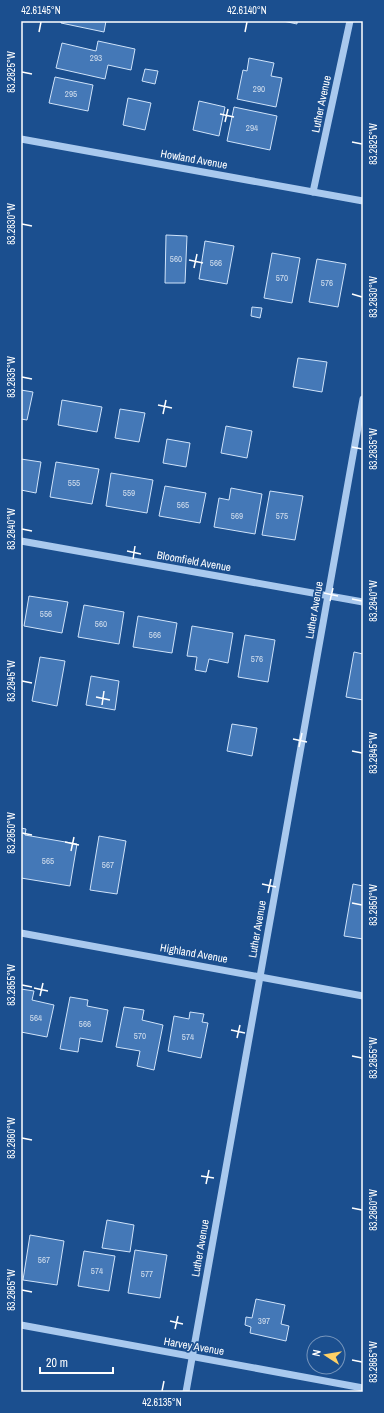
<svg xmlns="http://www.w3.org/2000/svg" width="384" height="1413" viewBox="0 0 384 1413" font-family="'Archivo Narrow',sans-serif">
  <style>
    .building { fill: #4478b7; stroke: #cfe3fa }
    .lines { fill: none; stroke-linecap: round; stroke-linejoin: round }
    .minor { stroke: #a9c9ee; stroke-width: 7 }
    .ticks { fill: none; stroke: #fff; stroke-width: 1.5 }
    .labels { text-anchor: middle; stroke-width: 3.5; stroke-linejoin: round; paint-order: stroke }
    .number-label { font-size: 9px; fill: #d0dded }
    .street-label { font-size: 11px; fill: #fff; stroke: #1b4f8f }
    .neatline { fill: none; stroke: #fff; stroke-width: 1.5 }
    .ticks-label { font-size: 10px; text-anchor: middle; fill: #fff }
  </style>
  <rect width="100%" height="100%" fill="#1b4f8f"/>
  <g class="building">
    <path d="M61,21H106L104,32L61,23Z"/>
    <path d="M283,21H297V24Z"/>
    <path d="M98,41L135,49L131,70L108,65L105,79L56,68L62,43L96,51Z"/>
    <path d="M249,58L274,63L271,76L282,78L276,107L237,99L243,70L247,71Z"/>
    <path d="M145,69L158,71L155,84L142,81Z"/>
    <path d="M55,77L93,85L88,111L49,103Z"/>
    <path d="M128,98L151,103L145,130L123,125Z"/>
    <path d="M199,101L225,107L219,136L193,130Z"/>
    <path d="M234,107L277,116L270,150L227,141Z"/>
    <path d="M166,235L187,236L185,283H165Z"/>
    <path d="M205,241L234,246L227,284L199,279Z"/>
    <path d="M272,253L300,258L292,303L264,298Z"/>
    <path d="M317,259L346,264L338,307L309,302Z"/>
    <path d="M252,307L262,308L260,318L251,316Z"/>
    <path d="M298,358L327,362L322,392L293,387Z"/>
    <path d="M21,390L33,392L27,420L21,419Z"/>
    <path d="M62,400L102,407L97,432L58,425Z"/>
    <path d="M120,409L145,413L139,442L115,438Z"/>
    <path d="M226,426L252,431L247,458L221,453Z"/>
    <path d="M167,439L190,443L186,467L163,463Z"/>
    <path d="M21,459L41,462L36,493L21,490Z"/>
    <path d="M56,462L99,469L92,504L50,497Z"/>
    <path d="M111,473L153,480L147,513L106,506Z"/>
    <path d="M165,486L206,493L200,523L159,516Z"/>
    <path d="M231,488L262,494L255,534L214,527L219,498L229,500Z"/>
    <path d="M270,491L303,496L295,540L262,535Z"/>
    <path d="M29,596L68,602L62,633L24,626Z"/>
    <path d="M84,605L124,612L119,644L78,637Z"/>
    <path d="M138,616L177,623L172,653L133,647Z"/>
    <path d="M192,626L233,633L228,663L209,659L206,672L195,670L197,657L187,656Z"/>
    <path d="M245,635L275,640L268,682L238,677Z"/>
    <path d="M354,652L363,654V700L346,697Z"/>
    <path d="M40,657L65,661L57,706L32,701Z"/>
    <path d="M91,676L119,681L115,710L86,705Z"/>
    <path d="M232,724L257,728L252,756L227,751Z"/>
    <path d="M21,828L26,829L25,835L77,844L70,886L21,878Z"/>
    <path d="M99,836L126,841L117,894L90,890Z"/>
    <path d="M353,884L363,886V939L344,936Z"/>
    <path d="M21,989L34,991L32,1000L54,1005L47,1037L21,1032Z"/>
    <path d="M70,997L88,1000L87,1006L108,1010L102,1042L80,1038L78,1052L60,1049Z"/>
    <path d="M124,1007L144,1010L142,1020L163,1025L154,1070L137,1066L140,1051L116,1047Z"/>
    <path d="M190,1012L204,1014L202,1022L208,1023L201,1058L168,1051L174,1016L189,1019Z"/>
    <path d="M107,1220L134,1225L130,1252L102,1248Z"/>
    <path d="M30,1235L64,1241L57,1285L23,1280Z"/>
    <path d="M135,1250L167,1255L160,1298L128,1293Z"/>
    <path d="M84,1251L115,1256L109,1291L78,1286Z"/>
    <path d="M256,1299L285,1305L281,1324L289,1326L286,1341L250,1333L251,1327L245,1325L246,1317L252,1318Z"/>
  </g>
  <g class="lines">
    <g class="minor">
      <path d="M21,139L363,201"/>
      <path d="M313,192L350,21"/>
      <path d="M21,541L363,602"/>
      <path d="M21,933L363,996"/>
      <path d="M21,1325L363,1388"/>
      <path d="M186,1392L363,399"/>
    </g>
  </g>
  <path class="ticks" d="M39,32L41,22M245,32L247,22M22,72L32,74M220,114L234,117M225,122L228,109M352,142L362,144M22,224L32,226M189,260L203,263M194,268L197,254M352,294L362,297M22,377L32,379M158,405L172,408M163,414L166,400M352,447L362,449M22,529L32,531M127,551L141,554M133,559L135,546M324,593L338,596M352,599L362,601M330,601L333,588M22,681L32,683M96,697L110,700M102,705L104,691M293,739L307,742M299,747L302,733M352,751L362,753M22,833L32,835M65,842L79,845M71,851L74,837M262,884L276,887M268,893L271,879M352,903L362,905M22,985L32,987M34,988L48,991M40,996L43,983M231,1030L245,1033M237,1038L240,1025M352,1056L362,1058M22,1138L32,1140M201,1176L214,1178M206,1184L209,1170M352,1208L362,1210M22,1290L32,1292M170,1321L183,1324M175,1329L178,1316M352,1360L362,1362M162,1391L164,1381"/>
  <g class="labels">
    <g class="number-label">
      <text x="96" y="61">293</text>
      <text x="259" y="92">290</text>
      <text x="71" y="97">295</text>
      <text x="252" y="131">294</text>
      <text x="176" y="262">560</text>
      <text x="216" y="266">566</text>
      <text x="282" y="281">570</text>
      <text x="327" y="286">576</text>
      <text x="74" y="486">555</text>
      <text x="129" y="496">559</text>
      <text x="183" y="508">565</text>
      <text x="237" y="519">569</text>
      <text x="282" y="519">575</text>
      <text x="46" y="617">556</text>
      <text x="101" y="627">560</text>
      <text x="155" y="638">566</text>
      <text x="257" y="662">576</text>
      <text x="48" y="864">565</text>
      <text x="108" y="868">567</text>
      <text x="36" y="1021">564</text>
      <text x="85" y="1027">566</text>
      <text x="140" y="1039">570</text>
      <text x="188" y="1040">574</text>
      <text x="44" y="1263">567</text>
      <text x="97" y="1274">574</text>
      <text x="147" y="1277">577</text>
      <text x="264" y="1324">397</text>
    </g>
    <g class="street-label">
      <text transform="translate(321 104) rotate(-78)" y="4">Luther Avenue</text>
      <text transform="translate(194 159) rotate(10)" y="4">Howland Avenue</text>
      <text transform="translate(194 561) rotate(10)" y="4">Bloomfield Avenue</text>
      <text transform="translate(314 610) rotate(-80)" y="4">Luther Avenue</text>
      <text transform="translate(257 929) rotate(-80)" y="4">Luther Avenue</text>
      <text transform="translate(194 953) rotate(10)" y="4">Highland Avenue</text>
      <text transform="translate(200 1248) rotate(-80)" y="4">Luther Avenue</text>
      <text transform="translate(194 1346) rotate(10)" y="4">Harvey Avenue</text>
    </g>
  </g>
  <rect width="384" height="1413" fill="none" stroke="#1b4f8f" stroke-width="44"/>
  <g transform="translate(326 1355) rotate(282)"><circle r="19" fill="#1b4f8f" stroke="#7695bc"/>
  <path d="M0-3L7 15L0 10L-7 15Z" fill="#ffd166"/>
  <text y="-6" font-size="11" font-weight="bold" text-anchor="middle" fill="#ffffff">N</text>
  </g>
  <path d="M40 1367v6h73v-6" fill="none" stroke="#ffffff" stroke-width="2"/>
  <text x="46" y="1367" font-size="12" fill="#ffffff" stroke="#1b4f8f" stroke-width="3" paint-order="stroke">20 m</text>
  <rect x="22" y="22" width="340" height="1369" class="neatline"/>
  <g class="ticks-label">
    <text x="41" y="14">42.6145°N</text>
    <text x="247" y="14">42.6140°N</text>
    <text transform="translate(11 72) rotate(-90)" y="4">83.2825°W</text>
    <text transform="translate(373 144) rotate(-90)" y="4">83.2825°W</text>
    <text transform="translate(11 224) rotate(-90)" y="4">83.2830°W</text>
    <text transform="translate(373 297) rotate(-90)" y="4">83.2830°W</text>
    <text transform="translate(11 377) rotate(-90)" y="4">83.2835°W</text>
    <text transform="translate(373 449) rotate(-90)" y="4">83.2835°W</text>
    <text transform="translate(11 529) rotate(-90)" y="4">83.2840°W</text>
    <text transform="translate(373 601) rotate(-90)" y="4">83.2840°W</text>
    <text transform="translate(11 681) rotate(-90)" y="4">83.2845°W</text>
    <text transform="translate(373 753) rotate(-90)" y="4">83.2845°W</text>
    <text transform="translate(11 833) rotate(-90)" y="4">83.2850°W</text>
    <text transform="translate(373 905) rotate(-90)" y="4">83.2850°W</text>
    <text transform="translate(11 985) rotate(-90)" y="4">83.2855°W</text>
    <text transform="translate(373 1058) rotate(-90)" y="4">83.2855°W</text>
    <text transform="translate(11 1138) rotate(-90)" y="4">83.2860°W</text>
    <text transform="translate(373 1210) rotate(-90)" y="4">83.2860°W</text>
    <text transform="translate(11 1290) rotate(-90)" y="4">83.2865°W</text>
    <text transform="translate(373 1362) rotate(-90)" y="4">83.2865°W</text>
    <text x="162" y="1406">42.6135°N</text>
  </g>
</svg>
